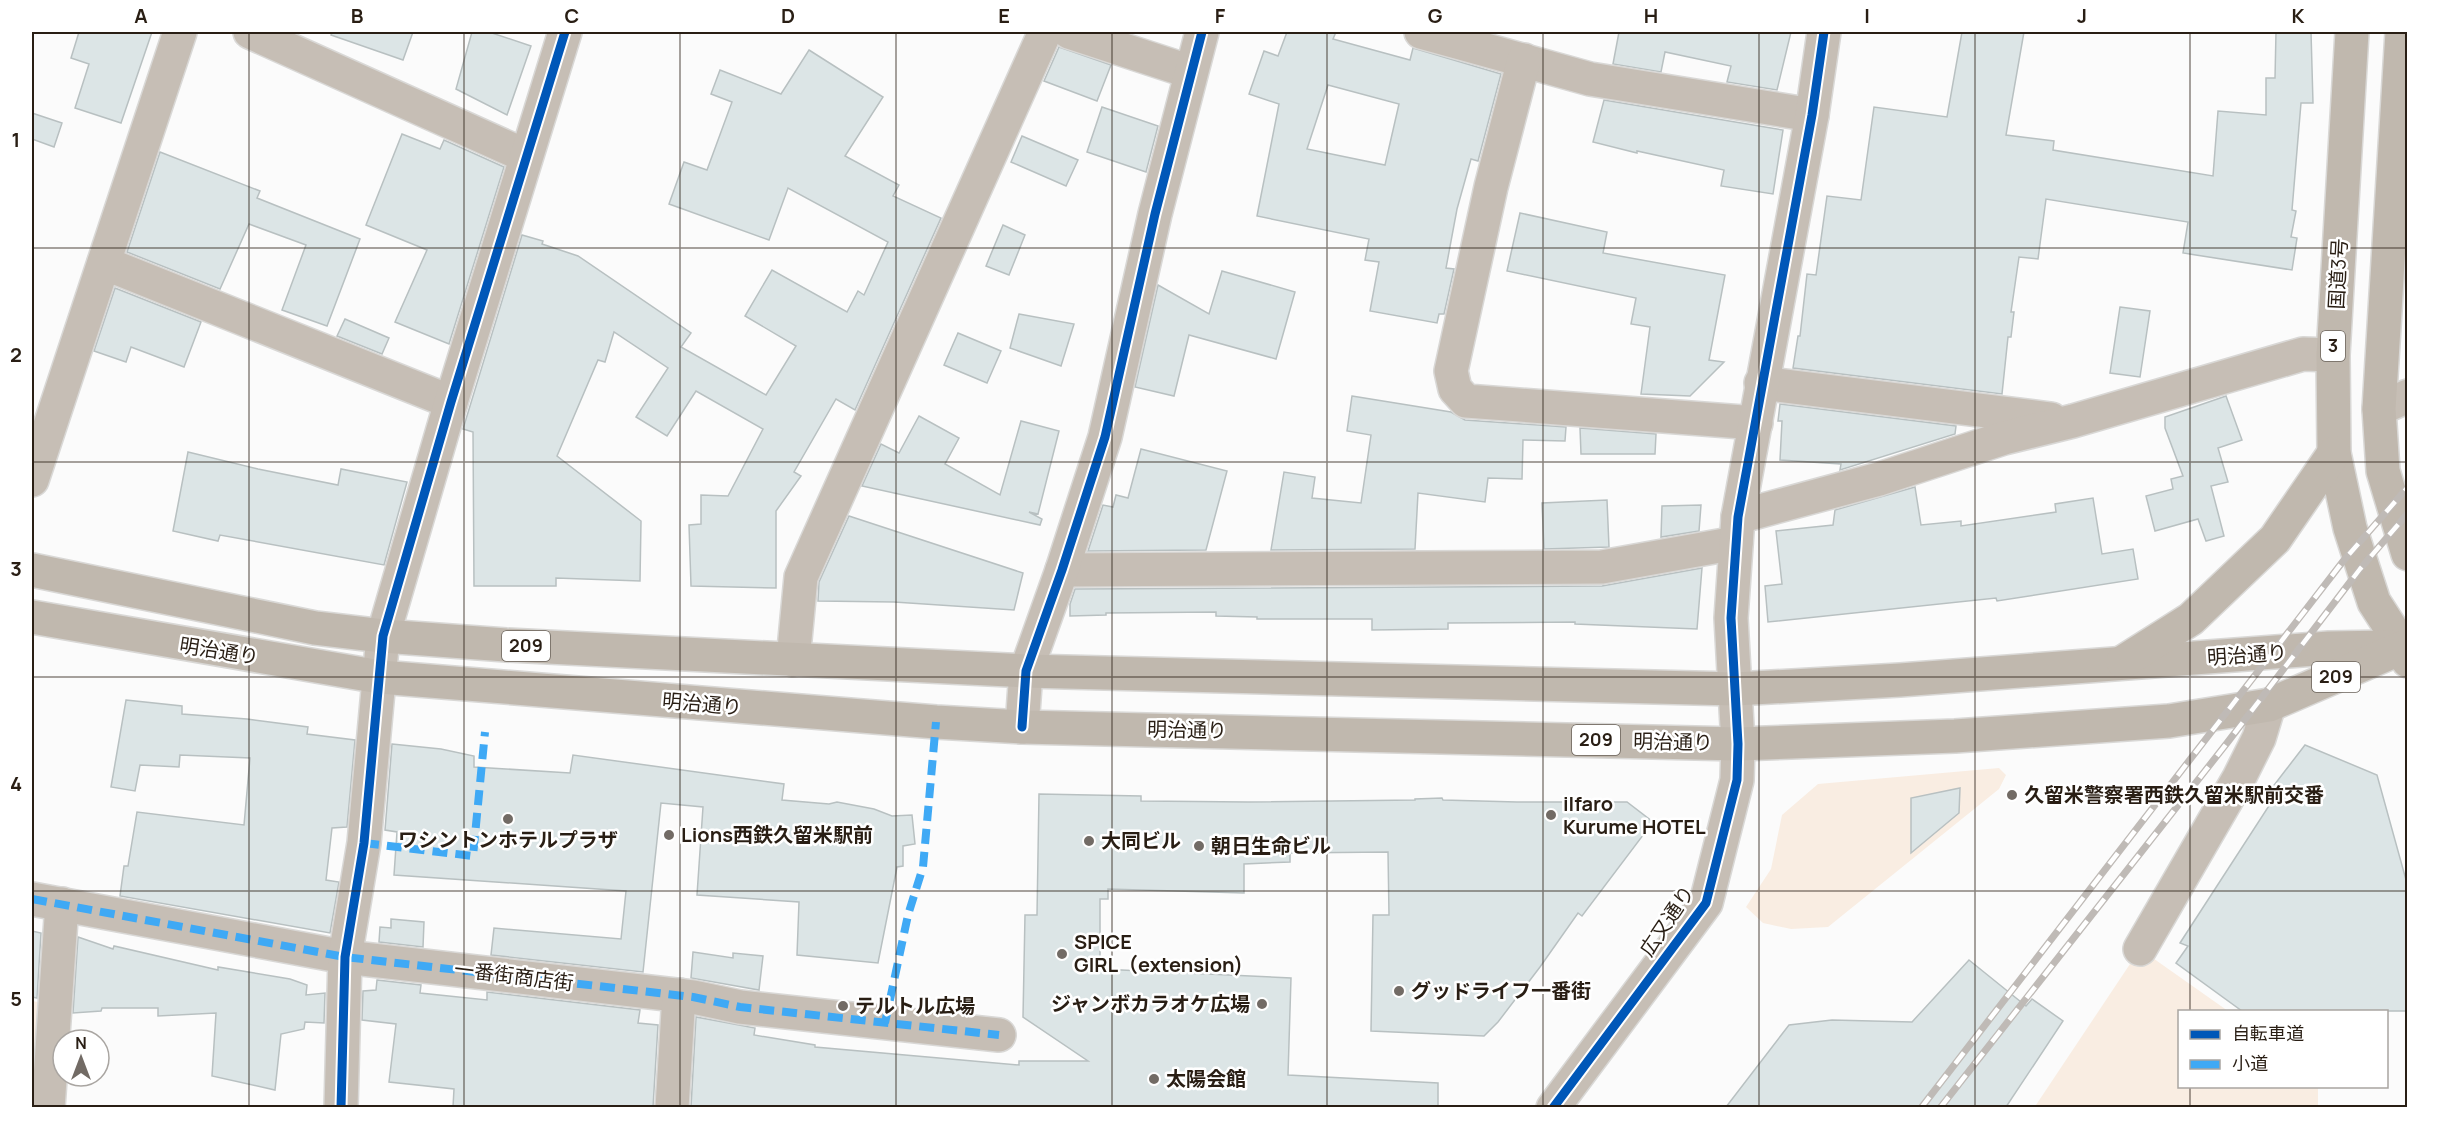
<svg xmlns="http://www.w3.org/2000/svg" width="2439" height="1139" viewBox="0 0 2439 1139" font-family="Manrope,'Noto Sans JP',sans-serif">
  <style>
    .green { fill: #f9ede2 }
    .building { fill: #dce5e6; stroke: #b8c0c1; stroke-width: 1.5; fill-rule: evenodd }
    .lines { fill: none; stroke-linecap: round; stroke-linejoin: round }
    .minor-casing { stroke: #d9d8d6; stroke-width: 36 }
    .highway-casing { stroke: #d9d8d6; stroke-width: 36 }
    .minor { stroke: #c6beb5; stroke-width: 33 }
    .highway { stroke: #c0b8ae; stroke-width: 33 }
    .rail-casing { stroke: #bfbab6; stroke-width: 7 }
    .rail { stroke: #fff; stroke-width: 4.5; stroke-dasharray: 14; stroke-linecap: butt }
    .quiet { stroke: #3fa9f5; stroke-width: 8; stroke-dasharray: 15 8; stroke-linecap: butt }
    .cycleway-casing { stroke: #fff; stroke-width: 13 }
    .cycleway { stroke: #0057b8; stroke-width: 9 }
    .grid { fill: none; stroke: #291e14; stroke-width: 1.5; stroke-opacity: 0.55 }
    .poi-dot { fill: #726b65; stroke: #fff; stroke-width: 2 }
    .labels { text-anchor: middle; stroke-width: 5; stroke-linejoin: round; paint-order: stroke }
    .shield { fill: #fff; stroke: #69625a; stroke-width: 1.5 }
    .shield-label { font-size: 18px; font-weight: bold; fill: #291e14 }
    .street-label { font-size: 20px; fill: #291e14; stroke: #fff }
    .poi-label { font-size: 20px; font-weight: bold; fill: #291e14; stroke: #fff; text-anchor: start }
    .neatline { fill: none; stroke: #291e14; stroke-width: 2 }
    .grid-label { font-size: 20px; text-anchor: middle; font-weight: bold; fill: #291e14 }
  </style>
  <rect width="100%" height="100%" fill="#fbfbfb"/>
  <g class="green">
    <path d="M1999,768L2006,775L1999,789L1828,927L1791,929L1763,923L1746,907L1771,869L1782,815L1818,784Z"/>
    <path d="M2140,949L2228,1011L2180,1012V1086L2318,1087V1107L2034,1108Z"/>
    <path d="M32,1001L38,1002L32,1084Z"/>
  </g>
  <g class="building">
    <path d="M79,32H152L121,123L75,108L89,64L71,58Z"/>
    <path d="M332,32H413L403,60L331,35Z"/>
    <path d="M472,32H489L531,46L507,115L456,89Z"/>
    <path d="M1287,32H1336L1333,39L1410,60L1413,48L1501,74L1478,161L1471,159L1457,209L1446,268L1454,269L1444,314H1439L1437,323L1370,311L1379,262L1365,260L1369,239L1257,216L1279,104L1249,94L1264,51L1278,56ZM1328,85L1399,104L1385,165L1307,149Z"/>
    <path d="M1619,32H1791L1777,90L1727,82L1731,66L1665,52L1661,72L1613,64Z"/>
    <path d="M1962,32H2024L2006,135L2054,141L2053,150L2213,176L2218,111L2266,115V78H2275L2276,32H2311L2313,103H2301L2292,210L2296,211L2291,237L2297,238L2292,270L2183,253L2188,222L2046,199L2038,259L2019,257L2011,312H2014L2011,337H2008L2002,394L1793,368L1798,336H1800L1807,274L1816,275L1827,196L1861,200L1874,107L1947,117Z"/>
    <path d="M1059,47L1111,65L1097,101L1044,81Z"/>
    <path d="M809,50L883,97L845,156L899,185L893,196L941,218L855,410L836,399L794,472L801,476L776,511V588L691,586L689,525L701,524V495L728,496L763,429L696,391L667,436L636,417L668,368L614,332L605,362L598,360L557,456L641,521L640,581L556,578V586H474L473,432L463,429L522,235L543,241L542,244L578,256L691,333L681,347L766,395L796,346L745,316L772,270L847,312L858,291L864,295L888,242L788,188L769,240L669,204L684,162L707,170L732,102L711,94L720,70L781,94Z"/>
    <path d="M1604,100L1783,130L1773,194L1721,186L1724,170L1637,151V153L1593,142Z"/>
    <path d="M1102,107L1158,126L1146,172L1087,152Z"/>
    <path d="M32,113L62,123L54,147L32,139Z"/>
    <path d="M402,134L440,149L444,140L504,167L449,344L395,322L427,250L366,225Z"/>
    <path d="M1022,136L1078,160L1066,186L1011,162Z"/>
    <path d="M160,152L260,191L257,198L360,239L327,326L282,310L306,245L249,224L220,289L127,252Z"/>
    <path d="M1520,213L1607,232L1603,253L1725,275L1709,360L1724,362L1690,396L1641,394L1650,327L1631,324L1636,298L1507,271Z"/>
    <path d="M1003,225L1025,235L1009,275L986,266Z"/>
    <path d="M1222,271L1295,292L1276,359L1189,335L1174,396L1135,387L1158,285L1209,314Z"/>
    <path d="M115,288L201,322L184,367L131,347L126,362L94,351Z"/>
    <path d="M2120,307L2150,311L2140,377L2110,373Z"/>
    <path d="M1019,314L1074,324L1061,366L1010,348Z"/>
    <path d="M345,319L389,338L382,354L337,336Z"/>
    <path d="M958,333L1001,351L987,383L944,365Z"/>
    <path d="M1352,396L1451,412L1465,420L1566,427L1565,441L1523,440L1522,479L1488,478L1485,502L1418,493L1415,549L1271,550L1284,472L1315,477L1312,498L1361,503L1371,435L1347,431Z"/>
    <path d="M2226,396L2242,440L2218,448L2228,482L2211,486L2224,536L2206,541L2198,519L2155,531L2146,496L2173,489L2171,479L2183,476L2165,428V417Z"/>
    <path d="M1780,404L1956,426L1955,434L1840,470L1841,464L1780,460L1782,421H1778Z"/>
    <path d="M919,416L959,438L945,464L1000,495L1021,421L1059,431L1038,514L1029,512L1042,519L1040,525L862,486L881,444L899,453Z"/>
    <path d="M1580,428L1656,434L1655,454H1581Z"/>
    <path d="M1141,449L1227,471L1206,550L1088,551L1103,505L1113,507L1116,495L1128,498Z"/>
    <path d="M188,452L258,469L338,485L341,469L407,482L384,565L220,535L218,541L173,531Z"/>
    <path d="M1915,487L1921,525L1961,521V526L2056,512L2055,504L2093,498L2102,554L2133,549L2138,579L1997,601L1996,598L1768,622L1765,586L1782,584L1776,531L1833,525L1835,510Z"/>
    <path d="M1607,500L1609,547L1544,549L1542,503Z"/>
    <path d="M1701,505L1699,531L1661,537L1662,506Z"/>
    <path d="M849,516L1023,573L1014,610L894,602L818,601L819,582Z"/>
    <path d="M1702,568L1697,629L1575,624V622L1448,623V629L1372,630V619H1257V617L1216,616V612L1106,613V615L1070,616V604L1075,589L1602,586Z"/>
    <path d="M126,700L182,706V714L247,719L308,727L307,734L355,740L347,827L332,828L326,880L339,882L330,933L120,896L124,866H128L137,812L244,825L250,758L180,755L179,767L140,765L135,791L111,787Z"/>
    <path d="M392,744L441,749L474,756V767L570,773L573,755L784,784L782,800L829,804L837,802L874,809L892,816L912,815L915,844L903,846V866L897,867L878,963L797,955L799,902L697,895L703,807L661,803L643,972L491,955L494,928L621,939L626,891L394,875L397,832L385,830Z"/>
    <path d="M2305,745L2377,775L2408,887V1011H2242L2176,963L2188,946L2180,943L2276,795L2268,793Z"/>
    <path d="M1960,788L1959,813L1911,853V798Z"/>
    <path d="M1039,794L1141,796V801L1248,802L1415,800V799L1442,798L1443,800L1517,802H1627L1653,822L1582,916L1578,913L1540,967L1498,1022L1484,1036L1371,1031L1373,915H1389L1388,852L1290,853V862L1244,864V893L1108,889V899H1100V969L1291,978L1288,1075L1438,1083V1107H691L696,1017L755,1028L754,1035L815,1045V1047L1019,1065V1061H1088L1023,1017L1025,915H1037Z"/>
    <path d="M391,919L424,922L423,947L379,942L380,927L391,928Z"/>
    <path d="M32,931L41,933L37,998L32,997Z"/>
    <path d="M78,937L113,949L114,946L218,970V967L290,979L307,985L306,995L325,993L324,1023L305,1022L304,1029L281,1034L275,1090L212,1076L216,1013L158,1016V1008H102L101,1011L73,1013Z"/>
    <path d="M693,952L733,958V953L763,956L759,990L691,978Z"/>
    <path d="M1969,960L2026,1006L2032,999L2063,1021L2006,1107H1726L1789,1025L1832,1020L1912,1022Z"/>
    <path d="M377,980L421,985L420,993L487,1000V992L640,1010L638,1023L658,1025L653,1107H453L454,1089L389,1082L396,1024L362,1020L363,991L376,990Z"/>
  </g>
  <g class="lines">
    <g class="minor-casing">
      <g id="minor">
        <path d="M250,32L526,156"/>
        <path d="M1069,32L1191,72"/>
        <path d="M1421,32L1590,79L1812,115"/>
        <path d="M1524,60L1491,187L1451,371L1455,389L1466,401L1756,423"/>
        <path d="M104,263L451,402"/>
        <path d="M1761,383L2051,419"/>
        <path d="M2379,409L2408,396"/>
        <path d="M32,480L180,32"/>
        <path d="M1738,517L1879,479L2004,438L2073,421L2303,354L2333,355"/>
        <path d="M1062,570L1602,567L1736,543"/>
        <path d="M793,660L801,577L1045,32"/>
        <path d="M1022,727L1026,671L1062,570L1105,437L1155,214L1202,32"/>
        <path d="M32,899L345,957L693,997L740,1007L999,1035"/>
        <path d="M2140,949L2239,778L2259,738L2269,705"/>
        <path d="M48,1108L62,904"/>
        <path d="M341,1108L345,957L364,843L383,636L451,402L565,32"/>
        <path d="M672,1108L679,995"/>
        <path d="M1553,1108L1706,903L1737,780L1738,744L1731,618L1738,517L1812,115L1824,32"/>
      </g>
    </g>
    <g class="highway-casing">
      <g id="highway">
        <path d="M2352,32L2333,355L2334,453L2350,528L2374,602L2403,647L2408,661"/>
        <path d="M2402,32L2379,409L2383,471L2408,554"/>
        <path d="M32,570L315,628L383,636L506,645L1026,671L1735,689L1900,680L2329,648L2389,647"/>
        <path d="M32,617L380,677L936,722L1022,727L1738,744L1955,736L2169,721L2269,705L2408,645"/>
        <path d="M2123,662L2191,619L2275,539L2334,453"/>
      </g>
    </g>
    <use href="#minor" class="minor"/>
    <use href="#highway" class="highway"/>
    <g class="rail-casing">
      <g id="rail">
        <path d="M1921,1108L2344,560L2408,487"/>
        <path d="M1940,1108L2227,743L2360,569L2408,513"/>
      </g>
    </g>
    <use href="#rail" class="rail"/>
    <g class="quiet">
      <path d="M364,843L473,856L485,732"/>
      <path d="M32,899L345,957L693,997L740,1007L999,1035"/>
      <path d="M885,1023L908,915L923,867L936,722"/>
    </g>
    <g class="cycleway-casing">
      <g id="cycleway">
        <path d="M1022,727L1026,671L1062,570L1105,437L1155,214L1202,32"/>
        <path d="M341,1108L345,957L364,843L383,636L451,402L565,32"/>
        <path d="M1553,1108L1706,903L1737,780L1738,744L1731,618L1738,517L1812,115L1824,32"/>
      </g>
    </g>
    <use href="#cycleway" class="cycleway"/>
  </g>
  <path class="grid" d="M249,32V1108M464,32V1108M680,32V1108M896,32V1108M1112,32V1108M1327,32V1108M1543,32V1108M1759,32V1108M1975,32V1108M2190,32V1012M32,248H2408M32,462H2408M32,677H2408M32,891H2408M2190,1086V1108"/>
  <g class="poi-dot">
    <circle cx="2012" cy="795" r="6"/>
    <circle cx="1551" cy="815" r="6"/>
    <circle cx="508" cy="819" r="6"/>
    <circle cx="669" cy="835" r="6"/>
    <circle cx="1089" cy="841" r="6"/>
    <circle cx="1199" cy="846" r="6"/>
    <circle cx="1062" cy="954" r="6"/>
    <circle cx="1399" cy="991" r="6"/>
    <circle cx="1262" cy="1004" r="6"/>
    <circle cx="843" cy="1006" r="6"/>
    <circle cx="1154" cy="1079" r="6"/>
  </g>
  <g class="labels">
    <g class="shield">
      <rect x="2321" y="331" width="24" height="30" rx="4.5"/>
      <rect x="502" y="631" width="48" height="30" rx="4.5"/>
      <rect x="2312" y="662" width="48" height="30" rx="4.5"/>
      <rect x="1572" y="725" width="48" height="30" rx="4.5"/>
    </g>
    <g class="shield-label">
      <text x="2333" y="352">3</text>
      <text x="526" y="652">209</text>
      <text x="2336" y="683">209</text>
      <text x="1596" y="746">209</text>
    </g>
    <g class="street-label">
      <text transform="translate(2338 274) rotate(-87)" y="7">国道3号</text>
      <text transform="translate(219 651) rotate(9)" y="7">明治通り</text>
      <text transform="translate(2247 655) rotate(-4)" y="7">明治通り</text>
      <text transform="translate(702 704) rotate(5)" y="7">明治通り</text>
      <text transform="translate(1187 730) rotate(1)" y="7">明治通り</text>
      <text transform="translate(1673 742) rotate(1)" y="7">明治通り</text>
      <text transform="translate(1667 921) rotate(-56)" y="7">広又通り</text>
      <text transform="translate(514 976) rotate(7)" y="7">一番街商店街</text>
    </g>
    <g class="poi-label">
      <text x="2024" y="802">久留米警察署西鉄久留米駅前交番</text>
      <text x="1563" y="811">ilfaro<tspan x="1563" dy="23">Kurume HOTEL</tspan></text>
      <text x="681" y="842">Lions西鉄久留米駅前</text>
      <text x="508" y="847" text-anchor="middle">ワシントンホテルプラザ</text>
      <text x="1101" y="848">大同ビル</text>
      <text x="1211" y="853">朝日生命ビル</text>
      <text x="1074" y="949">SPICE<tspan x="1074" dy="23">GIRL（extension)</tspan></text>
      <text x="1411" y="998">グッドライフ一番街</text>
      <text x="1250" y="1011" text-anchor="end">ジャンボカラオケ広場</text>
      <text x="855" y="1013">テルトル広場</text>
      <text x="1166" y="1086">太陽会館</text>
    </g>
  </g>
  <rect width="2439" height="1139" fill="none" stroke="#ffffff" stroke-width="66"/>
  <rect x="2178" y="1010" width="210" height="78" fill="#ffffff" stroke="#a9a5a1" stroke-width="1.5"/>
  <rect x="2190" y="1030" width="30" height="9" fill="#0057b8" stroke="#a9a5a1" stroke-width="1.5"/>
  <text x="2232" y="1040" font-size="18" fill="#291e14">自転車道</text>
  <rect x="2190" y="1060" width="30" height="9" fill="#3fa9f5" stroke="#a9a5a1" stroke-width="1.5"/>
  <text x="2232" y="1070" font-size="18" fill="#291e14">小道</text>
  <g transform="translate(81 1058)"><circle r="28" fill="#ffffff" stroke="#a9a5a1" stroke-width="1.5"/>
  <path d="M0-4.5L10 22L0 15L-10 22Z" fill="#726b65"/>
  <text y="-9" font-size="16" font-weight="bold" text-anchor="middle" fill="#291e14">N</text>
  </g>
  <rect x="33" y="33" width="2373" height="1073" class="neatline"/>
  <g class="grid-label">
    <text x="141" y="23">A</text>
    <text x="357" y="23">B</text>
    <text x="572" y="23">C</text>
    <text x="788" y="23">D</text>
    <text x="1004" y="23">E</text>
    <text x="1220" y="23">F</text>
    <text x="1435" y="23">G</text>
    <text x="1651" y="23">H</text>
    <text x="1867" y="23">I</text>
    <text x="2082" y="23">J</text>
    <text x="2298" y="23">K</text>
    <text x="16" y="147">1</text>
    <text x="16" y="362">2</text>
    <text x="16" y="576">3</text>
    <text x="16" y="791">4</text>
    <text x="16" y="1006">5</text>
  </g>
</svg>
